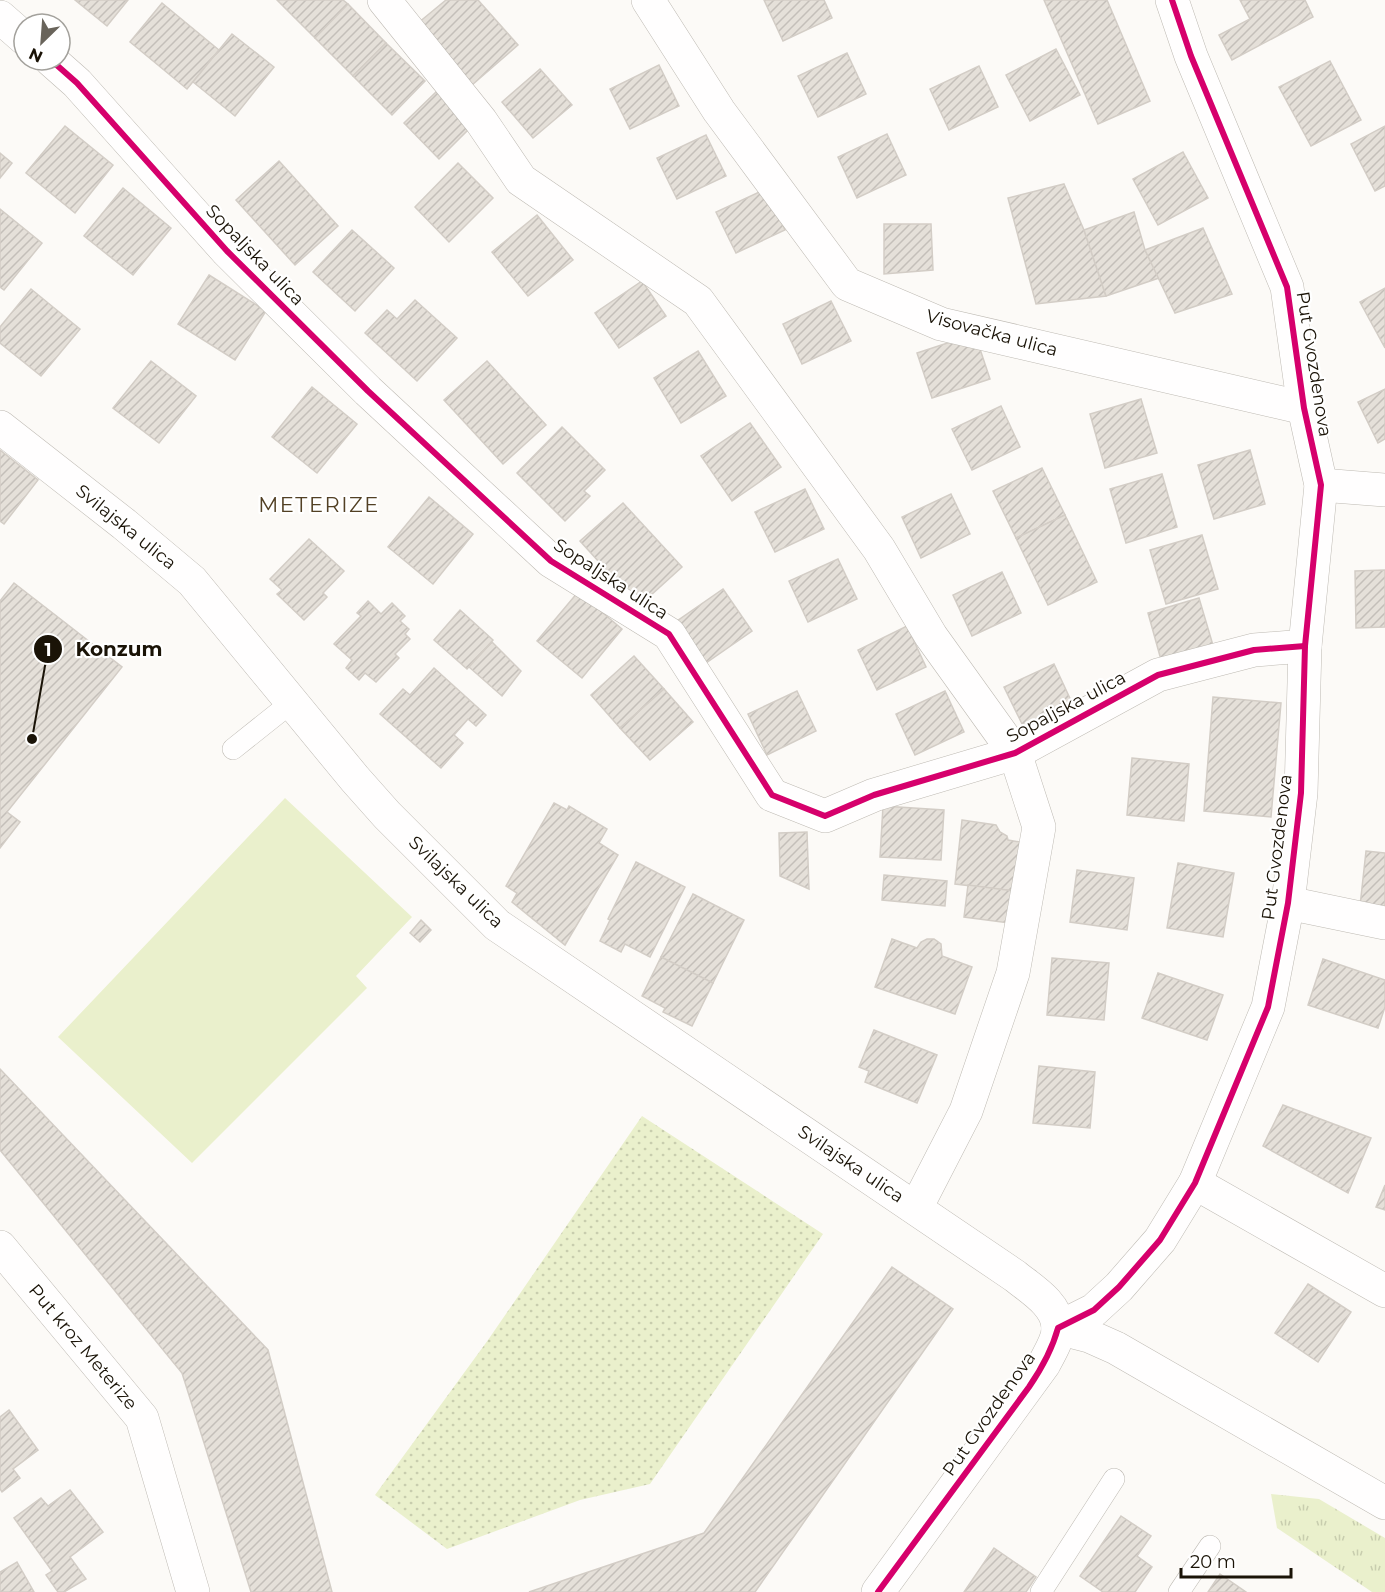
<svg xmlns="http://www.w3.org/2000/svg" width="1385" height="1592" viewBox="0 0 1385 1592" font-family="Montserrat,sans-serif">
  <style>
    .grass { fill: url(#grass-tufts) }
    .park { fill: url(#park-dots) }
    .pitch { fill: #eaf0cc }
    .building { fill: url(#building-hatch); stroke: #d3cdc6; stroke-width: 1.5 }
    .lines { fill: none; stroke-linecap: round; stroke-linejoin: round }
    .lane-casing { stroke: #bebab3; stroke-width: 22 }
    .street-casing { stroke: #bebab3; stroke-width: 34 }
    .secondary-casing { stroke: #bebab3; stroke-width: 34 }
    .lane { stroke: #fffefe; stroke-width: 21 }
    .street { stroke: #fffefe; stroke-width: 33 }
    .secondary { stroke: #fffefe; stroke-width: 33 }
    .cycleway-casing { stroke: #fff; stroke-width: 10 }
    .cycleway { stroke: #d6006c; stroke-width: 6 }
    .labels { text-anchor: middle; stroke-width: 4.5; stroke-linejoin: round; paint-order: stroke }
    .street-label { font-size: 18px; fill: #1a1307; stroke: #fff }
    .quarter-label { font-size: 21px; letter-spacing: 1.5px; fill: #524024; stroke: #fff }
    .leader { fill: none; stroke: #1a1307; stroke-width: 2 }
    .callout-dot { fill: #1a1307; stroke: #fff; stroke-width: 2 }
    .mark-label { font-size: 18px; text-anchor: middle; font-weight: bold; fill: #fff }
    .callout-label { font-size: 20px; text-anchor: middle; font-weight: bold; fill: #1a1307; stroke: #fff; stroke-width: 4.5; stroke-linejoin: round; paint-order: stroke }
  </style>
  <defs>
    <pattern id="grass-tufts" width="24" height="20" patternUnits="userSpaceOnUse" patternTransform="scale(1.5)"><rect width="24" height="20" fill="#eaf0cc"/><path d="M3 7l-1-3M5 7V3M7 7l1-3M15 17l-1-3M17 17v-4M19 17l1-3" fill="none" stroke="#c8cdae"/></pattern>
    <pattern id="park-dots" width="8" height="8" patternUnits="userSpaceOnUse" patternTransform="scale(1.5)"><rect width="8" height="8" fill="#eaf0cc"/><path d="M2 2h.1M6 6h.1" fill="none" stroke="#c8cdae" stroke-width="1.8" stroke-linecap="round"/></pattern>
    <pattern id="building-hatch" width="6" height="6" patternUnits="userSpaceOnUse" patternTransform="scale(1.5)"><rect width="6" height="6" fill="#e5e0d9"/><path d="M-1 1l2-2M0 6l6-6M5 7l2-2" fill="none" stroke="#c4bfb9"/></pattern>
  </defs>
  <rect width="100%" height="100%" fill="#fcfaf7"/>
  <path class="grass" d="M1271,1494L1319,1499L1385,1538V1592H1372L1277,1528Z"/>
  <path class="park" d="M642,1116L823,1234L650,1484L580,1500L447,1549L375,1495L488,1340Z"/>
  <path class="pitch" d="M285,798L412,917L356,976L367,988L192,1163L58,1037Z"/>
  <g class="building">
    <path d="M75,0H128L107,26Z"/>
    <path d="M277,0H343L348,4L315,38Z"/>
    <path d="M446,0H478L518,45L472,85L418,23Z"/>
    <path d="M764,0H824L832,18L783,41Z"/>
    <path d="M1044,0H1107L1150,101L1098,124Z"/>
    <path d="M1240,0H1305L1313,17L1232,60L1219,35L1250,19Z"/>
    <path d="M162,3L219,50L187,89L130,42Z"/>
    <path d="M348,4L386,43L353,76L315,38Z"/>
    <path d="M232,34L274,67L235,116L193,82Z"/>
    <path d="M386,43L425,81L392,115L353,76Z"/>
    <path d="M1056,49L1080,95L1030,121L1006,75Z"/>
    <path d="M847,53L866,94L818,117L798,76Z"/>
    <path d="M1330,61L1361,120L1311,146L1279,87Z"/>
    <path d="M659,65L679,106L630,129L610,89Z"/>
    <path d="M979,66L998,107L949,130L930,89Z"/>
    <path d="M540,69L572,105L533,138L502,102Z"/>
    <path d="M437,91L472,126L439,159L404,123Z"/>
    <path d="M65,126L113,165L75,213L26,173Z"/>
    <path d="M1385,126V186L1375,191L1351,144Z"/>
    <path d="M887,134L906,175L857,198L838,157Z"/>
    <path d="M706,135L726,176L677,199L657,158Z"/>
    <path d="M1183,152L1208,198L1158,225L1133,179Z"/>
    <path d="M0,153L12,163L0,178Z"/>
    <path d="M279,161L338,226L295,265L236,200Z"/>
    <path d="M458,163L493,198L449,242L415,207Z"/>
    <path d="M1064,184L1084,230L1106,296L1036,304L1008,198Z"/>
    <path d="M123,188L171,228L133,275L84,236Z"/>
    <path d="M766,189L785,230L736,253L716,212Z"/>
    <path d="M0,209L42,243L4,290L0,287Z"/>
    <path d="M1134,212L1145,250L1159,278L1106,296L1084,230Z"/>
    <path d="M537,215L573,260L528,296L492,252Z"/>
    <path d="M884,224H931L933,270L884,274Z"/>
    <path d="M1203,228L1232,294L1175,313L1145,250Z"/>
    <path d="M352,230L394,268L355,311L313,272Z"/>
    <path d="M209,275L266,311L235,360L178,324Z"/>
    <path d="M642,281L666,316L619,348L595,313Z"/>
    <path d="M1385,288V348L1360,302Z"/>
    <path d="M31,289L80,329L41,376L0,343V327Z"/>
    <path d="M415,300L457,338L417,381L365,333L387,310L397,319Z"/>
    <path d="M831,301L851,341L802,364L783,324Z"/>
    <path d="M975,334L990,379L932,398L917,353Z"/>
    <path d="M698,351L726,396L681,423L654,378Z"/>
    <path d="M151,361L196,396L159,443L113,408Z"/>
    <path d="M487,361L546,425L503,464L444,400Z"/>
    <path d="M312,387L357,424L317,473L272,437Z"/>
    <path d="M1385,389V439L1378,443L1358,402Z"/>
    <path d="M1141,399L1157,453L1105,468L1090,414Z"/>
    <path d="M1001,406L1020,447L972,470L952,429Z"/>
    <path d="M750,423L781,467L732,501L701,456Z"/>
    <path d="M562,427L605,470L584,491L590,496L565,521L517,473Z"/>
    <path d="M0,450L38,480L4,524L0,521Z"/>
    <path d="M1250,450L1265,504L1214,519L1198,465Z"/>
    <path d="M1042,468L1065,515L1016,538L993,491Z"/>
    <path d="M1162,474L1177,527L1126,543L1110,489Z"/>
    <path d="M805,489L824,529L775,552L755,512Z"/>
    <path d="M951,494L970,534L921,558L902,517Z"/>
    <path d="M429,497L473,534L433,584L388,547Z"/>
    <path d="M623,503L682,567L639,606L580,541Z"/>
    <path d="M1065,515L1097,582L1048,605L1016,538Z"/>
    <path d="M1202,535L1218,589L1166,604L1150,550Z"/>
    <path d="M309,539L344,571L323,593L327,597L304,620L277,594L282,590L270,579Z"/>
    <path d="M838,559L857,599L808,622L789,581Z"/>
    <path d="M1385,570V627L1356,628L1355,571Z"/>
    <path d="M1002,572L1021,613L972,636L953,595Z"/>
    <path d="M14,583L122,667L7,812L20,822L0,848V601Z"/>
    <path d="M723,589L752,631L706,663L677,621Z"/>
    <path d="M578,592L622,629L582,678L537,641Z"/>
    <path d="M1199,598L1215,652L1163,667L1148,613Z"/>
    <path d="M368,601L381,614L392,603L405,616L400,621L409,629L405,634L410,639L395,654L399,658L376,682L365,673L359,680L346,668L352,660L334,644L361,616L357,613Z"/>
    <path d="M460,610L493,640L467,669L434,640Z"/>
    <path d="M907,626L926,667L877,690L858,650Z"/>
    <path d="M492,642L521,671L502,696L469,667Z"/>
    <path d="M634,656L664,689L620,728L591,695Z"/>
    <path d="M1054,664L1073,705L1024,728L1004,687Z"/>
    <path d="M434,668L486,715L476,726L468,719L454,735L463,743L441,768L380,714L403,689L410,695Z"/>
    <path d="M664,689L693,722L650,760L620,728Z"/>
    <path d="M797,691L816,731L767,755L748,714Z"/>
    <path d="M945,691L964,732L915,755L896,714Z"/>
    <path d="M1213,697L1281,703L1271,817L1204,811Z"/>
    <path d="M1132,758L1189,764L1184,821L1127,815Z"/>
    <path d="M554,803L567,810L569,806L607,829L599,843L618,855L565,945L512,902L517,893L506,886Z"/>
    <path d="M883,806L944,810L941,860L880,857Z"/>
    <path d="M962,820L996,825L1000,832L1007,836L1008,840L1020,842L1014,891L955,884Z"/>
    <path d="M807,832L809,889L780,876L779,833Z"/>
    <path d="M1366,851L1385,853V909L1360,906Z"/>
    <path d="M636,862L685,887L650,957L625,944L621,952L600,941L610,920L608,919Z"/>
    <path d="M1178,863L1234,873L1223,937L1167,928Z"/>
    <path d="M1077,870L1134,878L1127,930L1070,922Z"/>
    <path d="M884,875L947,881L945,906L882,900Z"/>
    <path d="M968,885L1014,891L1009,923L964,917Z"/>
    <path d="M693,894L744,920L713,983L661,957Z"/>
    <path d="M421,920L431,930L420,942L410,933Z"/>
    <path d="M892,939L917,948L921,942L927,939H934L941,944L942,956L972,967L955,1014L875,987Z"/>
    <path d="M661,957L713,983L692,1026L663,1012L665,1008L642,996Z"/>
    <path d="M1052,958L1109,963L1104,1020L1047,1015Z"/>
    <path d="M1323,959L1385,980V1007L1378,1028L1308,1005Z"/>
    <path d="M1158,973L1223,995L1207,1040L1142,1018Z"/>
    <path d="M874,1030L937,1055L917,1103L865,1082L869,1071L859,1067Z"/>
    <path d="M1039,1066L1095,1072L1090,1128L1033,1123Z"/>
    <path d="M0,1069L268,1350L332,1592H251L182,1373L0,1150Z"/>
    <path d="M1283,1105L1371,1138L1348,1193L1263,1146Z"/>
    <path d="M1385,1185V1210L1376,1207Z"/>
    <path d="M892,1267L953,1309L755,1592H529L704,1533Z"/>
    <path d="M1308,1284L1351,1312L1318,1362L1275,1333Z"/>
    <path d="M9,1410L38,1450L13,1469L20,1478L2,1492L0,1489V1417Z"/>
    <path d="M70,1490L103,1532L70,1557L86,1579L64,1592H58L46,1575L52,1571L14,1518L41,1498L48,1506Z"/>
    <path d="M1121,1516L1151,1536L1137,1556L1152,1567L1135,1592H1103L1080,1576Z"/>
    <path d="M994,1548L1036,1577L1026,1592H964Z"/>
    <path d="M17,1562L34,1592H0V1572Z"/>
    <path d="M1220,1574L1246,1592H1208Z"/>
  </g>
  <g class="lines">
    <g class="lane-casing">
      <g id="lane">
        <path d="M233,749L292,702"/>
        <path d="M1041,1592L1114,1479"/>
        <path d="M1179,1592L1210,1546"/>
      </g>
    </g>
    <g class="street-casing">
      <g id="street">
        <path d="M384,0L481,121L521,180L698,301L879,549L931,636L1015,753L1039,827L1013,973L966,1111L916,1208"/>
        <path d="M648,0L719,111L847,284L941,324L1304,408"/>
        <path d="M0,17L24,38"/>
        <path d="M51,60L77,83L227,251L368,391L551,561L669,634L772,795L825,816L874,795L1015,753L1158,675L1254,650L1305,646"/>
        <path d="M1321,485L1385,490"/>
        <path d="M1288,903L1385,923"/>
        <path d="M1195,1183L1385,1291"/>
        <path d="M1058,1328L1094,1310L1119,1287L1160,1240L1195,1183L1268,1007L1288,903L1301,793L1305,646L1321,485L1304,408L1287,287L1191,56L1172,0"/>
        <path d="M1058,1328L1089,1336L1116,1348L1385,1503"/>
      </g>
    </g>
    <g class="secondary-casing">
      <g id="secondary">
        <path d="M0,427L124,524L192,581L355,779L387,815L497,925L1015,1276C1031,1289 1057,1304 1058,1327C1059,1339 1049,1354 1044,1364L878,1592"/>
        <path d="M0,1247L142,1418L193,1592"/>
      </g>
    </g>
    <use href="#lane" class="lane"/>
    <use href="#street" class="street"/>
    <use href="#secondary" class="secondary"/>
    <g class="cycleway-casing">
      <g id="cycleway">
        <path d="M51,60L77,83L227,251L368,391L551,561L669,634L772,795L825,816L874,795L1015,753L1158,675L1254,650L1305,646"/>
        <path d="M878,1592L1029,1387C1042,1368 1052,1350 1058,1328L1094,1310L1119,1287L1160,1240L1195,1183L1268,1007L1288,903L1301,793L1305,646L1321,485L1304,408L1287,287L1191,56L1172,0"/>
      </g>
    </g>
    <use href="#cycleway" class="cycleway"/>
  </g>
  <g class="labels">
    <g class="street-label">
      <text transform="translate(255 255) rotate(46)" y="6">Sopaljska ulica</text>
      <text transform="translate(992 333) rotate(15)" y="6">Visovačka ulica</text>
      <text transform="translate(1314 364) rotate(81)" y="6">Put Gvozdenova</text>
      <text transform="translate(126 527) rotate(39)" y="6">Svilajska ulica</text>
      <text transform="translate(611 579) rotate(33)" y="6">Sopaljska ulica</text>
      <text transform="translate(1066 707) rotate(-28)" y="6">Sopaljska ulica</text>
      <text transform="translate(1277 847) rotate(-83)" y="6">Put Gvozdenova</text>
      <text transform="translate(456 882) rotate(44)" y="6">Svilajska ulica</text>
      <text transform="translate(851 1164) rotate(34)" y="6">Svilajska ulica</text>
      <text transform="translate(83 1347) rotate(50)" y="6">Put kroz Meterize</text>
      <text transform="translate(989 1414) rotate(-55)" y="6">Put Gvozdenova</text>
    </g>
    <g class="quarter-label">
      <text x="319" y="512">METERIZE</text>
    </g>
  </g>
  <path class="leader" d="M32 739L48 649"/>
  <g class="callout-dot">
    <circle cx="32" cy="739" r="6"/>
    <circle cx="48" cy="649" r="15"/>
  </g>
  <g class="mark-label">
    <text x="48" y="656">1</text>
  </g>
  <g class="callout-label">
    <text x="119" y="656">Konzum</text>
  </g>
  <g transform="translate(42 42) rotate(205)"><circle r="28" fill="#ffffff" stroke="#a3a19c" stroke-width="1.5"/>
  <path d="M0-4.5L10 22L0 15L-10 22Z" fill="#69645b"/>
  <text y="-9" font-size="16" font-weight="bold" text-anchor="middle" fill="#1a1307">N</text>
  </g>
  <path d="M1181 1568v9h110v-9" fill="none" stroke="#1a1307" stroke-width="3"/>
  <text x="1190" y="1568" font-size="18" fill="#1a1307" stroke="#ffffff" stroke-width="4.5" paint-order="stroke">20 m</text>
</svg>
